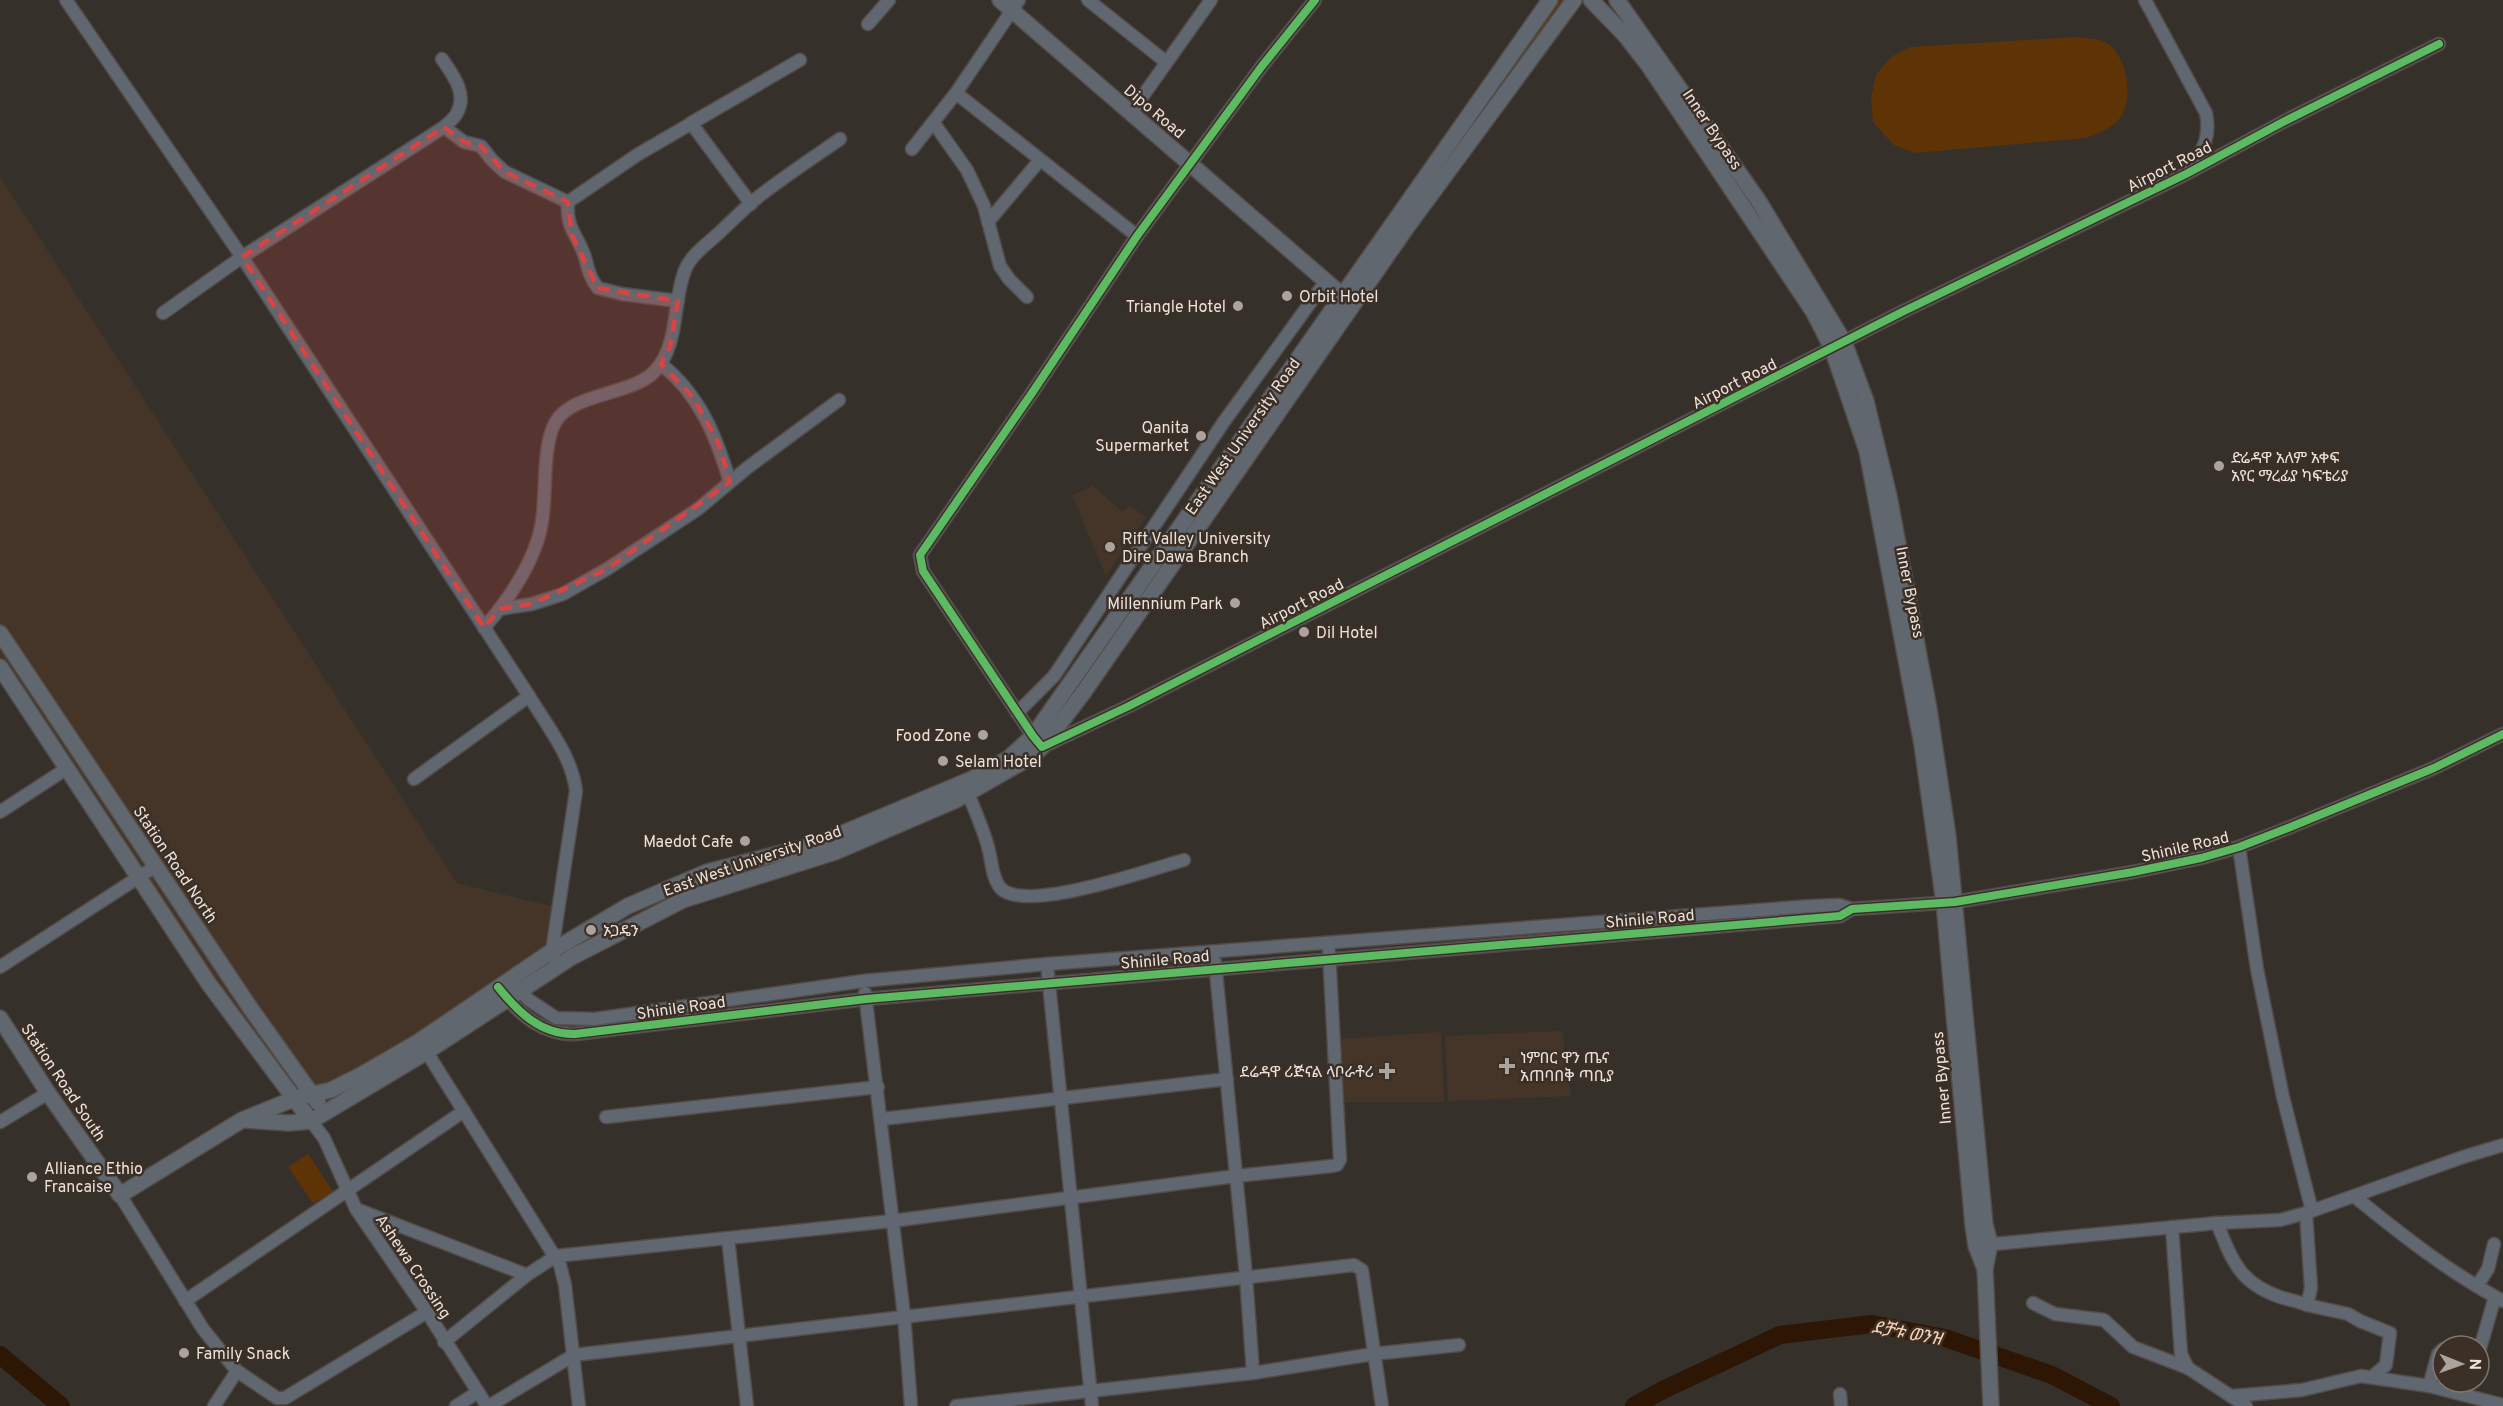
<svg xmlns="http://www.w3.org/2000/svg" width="2503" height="1406" viewBox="0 0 2503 1406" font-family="Overpass,'Noto Sans Ethiopic',sans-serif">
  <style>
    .built { fill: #453528 }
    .green { fill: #5e3406 }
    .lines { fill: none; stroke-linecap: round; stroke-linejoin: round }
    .river { stroke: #2d1704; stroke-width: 18 }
    .minor-casing { stroke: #524c48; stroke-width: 15 }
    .major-casing { stroke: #524c48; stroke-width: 18 }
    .minor { stroke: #606770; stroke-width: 12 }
    .major { stroke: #61676e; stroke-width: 15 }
    .cycleway-casing { stroke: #3b2f26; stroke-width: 11 }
    .cycleway { stroke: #5cba63; stroke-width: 8 }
    .marked { fill: #d94443; fill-opacity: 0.2; stroke: #d94443; stroke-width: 4.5; stroke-dasharray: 12 8; stroke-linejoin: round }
    .poi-dot { fill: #aba49e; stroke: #3b2f26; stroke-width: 2 }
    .labels { text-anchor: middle; stroke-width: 5; stroke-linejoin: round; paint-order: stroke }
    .street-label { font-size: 16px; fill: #eae2dc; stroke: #3b2f26 }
    .poi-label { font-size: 16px; fill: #eae2dc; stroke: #3b2f26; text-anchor: start }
    .water-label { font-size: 18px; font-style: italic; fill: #fbd2b1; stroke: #3b2f26 }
  </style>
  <rect width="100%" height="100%" fill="#36302b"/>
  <g class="built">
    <path d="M0,177L457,883L563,909L557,950L295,1115L0,676Z"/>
    <path d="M1093,486L1123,512L1129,505L1146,517L1106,576L1072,495Z"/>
    <path d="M1562,1031L1571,1096L1448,1101L1445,1036Z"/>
    <path d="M1441,1032L1444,1102H1337L1325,1040Z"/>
  </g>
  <g class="green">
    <path d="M1557,0H1564L1356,286Z"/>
    <path d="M2077,37C2085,38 2097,38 2105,42C2126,53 2133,93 2123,113C2116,127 2099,134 2085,138L1915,153L1894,145L1873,122L1871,98L1876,75L1891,57L1910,47Z"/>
    <path d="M308,1154L333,1192L313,1203L288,1167Z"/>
  </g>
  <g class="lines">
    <g class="river">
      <path d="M0,1355L61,1406"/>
      <path d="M1634,1406L1663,1390L1780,1335L1872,1324L1945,1338L2052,1375L2111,1406"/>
    </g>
    <g class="minor-casing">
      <g id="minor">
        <path d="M66,0L242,257L529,696C547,726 572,756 576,791L552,951L554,957"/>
        <path d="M1088,0L1166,62"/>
        <path d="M1315,0L1262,66L1137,236L1032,393L920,555L923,571L1033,736L1042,747L1129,706L1902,312L2186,174L2283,122L2439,44"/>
        <path d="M2145,0L2206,113C2211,137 2203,151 2189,170"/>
        <path d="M868,24L889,0"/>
        <path d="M956,93L1137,236"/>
        <path d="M1130,114L1211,0"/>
        <path d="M933,122L967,170L984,206L1000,266L1009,279L1027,297"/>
        <path d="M444,127L464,142L481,146L492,160L505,172L568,202"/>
        <path d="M912,149L956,93L1019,0"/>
        <path d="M988,222L1040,160"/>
        <path d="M678,301L622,294L598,288C590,279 588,268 585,257C577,233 566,230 568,202L637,155L800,60L691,123L751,204"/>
        <path d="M163,313L242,257L444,127C448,123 455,118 457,113C468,93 452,74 442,59"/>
        <path d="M661,364C700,395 716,436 730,482"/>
        <path d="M500,609L532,604L563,594L607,569L698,509L747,468L839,400"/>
        <path d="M484,628C511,597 540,554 543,513C546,488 543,445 555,423C570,393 632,395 654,372C680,345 672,303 685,270C691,255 707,244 719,233C733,220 747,205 762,194C787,175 814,157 840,139"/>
        <path d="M1017,713L1054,676L1223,423L1326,281"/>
        <path d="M414,779L529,696"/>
        <path d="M965,786C973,807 984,829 989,851C992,863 992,876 999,886C1018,917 1154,868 1184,860"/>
        <path d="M0,812L66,769"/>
        <path d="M2239,847L2257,969L2283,1097L2312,1211"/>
        <path d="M1215,962L1246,1276L1253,1373"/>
        <path d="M1047,964L1092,1406"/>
        <path d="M0,967L156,866"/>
        <path d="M515,985L529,1000L556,1018L595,1019L863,981L1047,964L1812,906L1839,905L1852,909"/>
        <path d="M502,992C521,1016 544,1035 575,1034L866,999L1829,917L1840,916L1852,909L1955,902L2133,872L2201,858L2239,847L2288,828L2434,768L2503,734"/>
        <path d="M865,993L904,1315L911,1406"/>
        <path d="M423,1046L560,1265L565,1285L579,1406"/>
        <path d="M606,1117L878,1087"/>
        <path d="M882,1119L1227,1079"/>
        <path d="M311,1121L324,1138L356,1209L427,1312L487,1406"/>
        <path d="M0,1122L48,1093"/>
        <path d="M120,1195L203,1329L237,1371L277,1398H285L427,1312"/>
        <path d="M2355,1197C2402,1235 2450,1273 2503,1301"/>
        <path d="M356,1209L527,1275L556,1256L892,1221L1236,1176L1332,1166L1337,1165L1340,1160L1329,951"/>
        <path d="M2306,1213L2311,1288L2307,1305L2348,1314L2360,1321L2390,1333L2386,1365L2372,1377"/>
        <path d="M2217,1223C2232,1260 2239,1283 2280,1297C2289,1300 2298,1301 2307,1305"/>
        <path d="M2172,1227L2181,1354L2188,1368"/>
        <path d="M728,1239L747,1406"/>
        <path d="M1983,1245L2217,1223L2280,1220L2306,1213L2463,1157L2503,1145"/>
        <path d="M2477,1286L2488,1269L2494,1244"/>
        <path d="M185,1301L464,1111"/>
        <path d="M2033,1303L2055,1314L2104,1320L2133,1347L2188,1368L2246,1406"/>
        <path d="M444,1342L527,1275"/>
        <path d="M2479,1352L2495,1297"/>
        <path d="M2429,1386L2438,1354L2443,1349"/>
        <path d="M1840,1394L1841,1406"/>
        <path d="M2232,1396L2302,1390L2361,1376L2429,1386L2503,1405"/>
        <path d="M214,1406L237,1371"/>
        <path d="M456,1406L478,1392"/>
        <path d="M489,1406L574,1355L1354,1265L1362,1270L1382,1406"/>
        <path d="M956,1406L1253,1373L1373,1354L1459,1345"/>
      </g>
    </g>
    <g class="major-casing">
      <g id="major">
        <path d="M1000,0L1350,302"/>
        <path d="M1591,0L1625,35L1649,66L1813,311L1832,348L1867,451L1922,745L1944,903L1973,1226L1976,1246L1985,1269"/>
        <path d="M1617,0L1758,200L1844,342L1866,401L1889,496L1929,709L1948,836L1985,1224L1990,1244L1985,1269L1991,1406"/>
        <path d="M0,633L251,1009L318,1103"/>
        <path d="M0,667L209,984L311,1121"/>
        <path d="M0,1018L48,1093L120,1195L242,1120L296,1098L331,1090L361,1075L418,1042L552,951L628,906L707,872L817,844L972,779L1009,758L1033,736L1078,672L1550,0"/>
        <path d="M245,1120L289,1123L311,1121L428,1051L572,957L683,900L835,852L956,800L1031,757L1042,747L1083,693L1407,227L1574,0"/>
      </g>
    </g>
    <use href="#minor" class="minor"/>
    <use href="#major" class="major"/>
    <g class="cycleway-casing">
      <g id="cycleway">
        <path d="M1315,0L1262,66L1137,236L1032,393L920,555L923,571L1033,736L1042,747L1129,706L1902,312L2186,174L2283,122L2439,44"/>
        <path d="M498,987C518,1012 541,1035 575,1034L866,999L1829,917L1840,916L1852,909L1955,902L2133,872L2201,858L2239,847L2288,828L2434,768L2503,734"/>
      </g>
    </g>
    <use href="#cycleway" class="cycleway"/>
  </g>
  <path class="marked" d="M444,127L464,142L481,146L505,172L568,202L572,235L598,288L678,301L670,347L661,364L693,397L718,442L730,482L607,569L532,604L500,609L484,628L242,257Z"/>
  <g class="poi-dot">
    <circle cx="1287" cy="296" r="6"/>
    <circle cx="1238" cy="306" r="6"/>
    <circle cx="1201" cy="436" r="6"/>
    <circle cx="2219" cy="466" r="6"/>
    <circle cx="1110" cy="547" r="6"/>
    <circle cx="1235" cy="603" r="6"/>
    <circle cx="1304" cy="632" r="6"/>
    <circle cx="983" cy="735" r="6"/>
    <circle cx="943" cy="761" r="6"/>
    <circle cx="745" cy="841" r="6"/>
    <circle cx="591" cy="930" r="6"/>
    <path d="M1504 1057h6v6h6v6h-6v6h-6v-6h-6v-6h6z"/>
    <path d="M1384 1062h6v6h6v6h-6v6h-6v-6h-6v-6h6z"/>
    <circle cx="32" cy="1177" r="6"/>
    <circle cx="184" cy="1353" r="6"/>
  </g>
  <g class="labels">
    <g class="street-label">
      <text transform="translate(1155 111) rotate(40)" y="6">Dipo Road</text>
      <text transform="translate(1713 129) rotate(56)" y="6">Inner Bypass</text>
      <text transform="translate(2169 166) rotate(-27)" y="6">Airport Road</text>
      <text transform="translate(1734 383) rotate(-27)" y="6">Airport Road</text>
      <text transform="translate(1242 436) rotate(-55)" y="6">East West University Road</text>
      <text transform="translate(1911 592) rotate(79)" y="6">Inner Bypass</text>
      <text transform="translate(1301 603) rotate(-27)" y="6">Airport Road</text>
      <text transform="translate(2185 846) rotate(-13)" y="6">Shinile Road</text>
      <text transform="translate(752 860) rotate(-19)" y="6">East West University Road</text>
      <text transform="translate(176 864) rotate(56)" y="6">Station Road North</text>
      <text transform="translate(1650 918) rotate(-5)" y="6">Shinile Road</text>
      <text transform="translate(1165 959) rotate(-5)" y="6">Shinile Road</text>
      <text transform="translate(681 1007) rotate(-8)" y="6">Shinile Road</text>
      <text transform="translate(1941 1078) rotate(-95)" y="6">Inner Bypass</text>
      <text transform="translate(64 1082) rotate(56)" y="6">Station Road South</text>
      <text transform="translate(414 1266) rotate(56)" y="6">Ashewa Crossing</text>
    </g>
    <g class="poi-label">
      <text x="1299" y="302">Orbit Hotel</text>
      <text x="1226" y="312" text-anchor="end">Triangle Hotel</text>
      <text x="1189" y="433" text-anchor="end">Qanita<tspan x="1189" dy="18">Supermarket</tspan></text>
      <text x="2231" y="463">ድሬዳዋ አለም አቀፍ<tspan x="2231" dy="18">አየር ማረፊያ ካፍቴሪያ</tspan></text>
      <text x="1122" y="544">Rift Valley University<tspan x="1122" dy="18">Dire Dawa Branch</tspan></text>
      <text x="1223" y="609" text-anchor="end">Millennium Park</text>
      <text x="1316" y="638">Dil Hotel</text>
      <text x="971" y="741" text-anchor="end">Food Zone</text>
      <text x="955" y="767">Selam Hotel</text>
      <text x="733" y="847" text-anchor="end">Maedot Cafe</text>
      <text x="603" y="936">ኦጋዴን</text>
      <text x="1520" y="1063">ነምበር ዋን ጤና<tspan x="1520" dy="18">አጠባበቅ ጣቢያ</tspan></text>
      <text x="1374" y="1077" text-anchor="end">ደሬዳዋ ሪጅናል ላቦራቶሪ</text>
      <text x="44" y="1174">Alliance Ethio<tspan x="44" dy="18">Francaise</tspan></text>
      <text x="196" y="1359">Family Snack</text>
    </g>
    <g class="water-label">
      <text transform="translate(1907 1333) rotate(10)" y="6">ደቻቱ ወንዝ</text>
    </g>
  </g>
  <g transform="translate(2461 1364) rotate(91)"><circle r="28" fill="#3b2f26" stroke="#81776f" stroke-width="1.5"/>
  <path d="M0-4.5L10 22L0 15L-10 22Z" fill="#aba49e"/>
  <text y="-9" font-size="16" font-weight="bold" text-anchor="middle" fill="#eae2dc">N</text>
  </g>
</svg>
